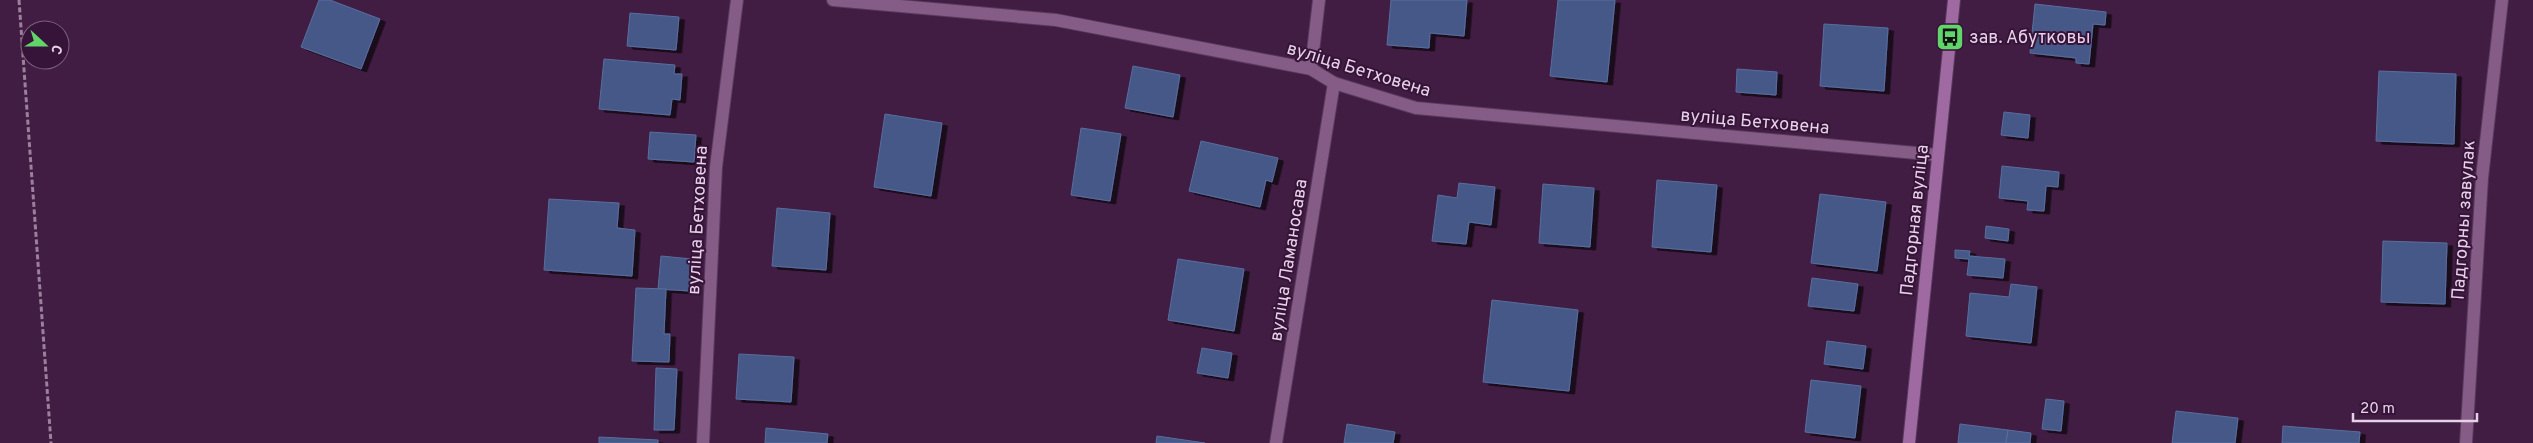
<svg xmlns="http://www.w3.org/2000/svg" width="2533" height="443" viewBox="0 0 2533 443" font-family="Overpass,sans-serif">
  <style>
    .building { fill: #455988; stroke: #586e9e; filter: url(#shadow) }
    .lines { fill: none; stroke-linecap: round; stroke-linejoin: round }
    .street-casing { stroke: #58395b; stroke-width: 14 }
    .secondary-casing { stroke: #58395b; stroke-width: 14 }
    .path { stroke: #9b7f9d; stroke-width: 3; stroke-dasharray: 5 2.5; stroke-linecap: butt }
    .street { stroke: #845c86; stroke-width: 12 }
    .secondary { stroke: #9f6aa2; stroke-width: 12 }
    .labels { text-anchor: middle; stroke-width: 4; stroke-linejoin: round; paint-order: stroke }
    .poi-label { font-size: 18px; fill: #e7d1e8; stroke: #361338; text-anchor: start }
    .street-label { font-size: 18px; fill: #e7d1e8; stroke: #361338 }
  </style>
  <defs>
    <filter id="shadow"><feDropShadow dx="5.5" dy="3" stdDeviation="0" flood-color="#0009"/></filter>
  </defs>
  <rect width="100%" height="100%" fill="#411d43"/>
  <g class="building">
    <path d="M319,0H330L380,19L361,69L301,47Z"/>
    <path d="M1391,0H1467L1464,36L1430,33L1429,48L1387,45Z"/>
    <path d="M1558,0H1615L1607,82L1550,76Z"/>
    <path d="M2035,4L2106,12L2105,25L2093,24L2089,64L2076,63V58L2030,53Z"/>
    <path d="M630,13L679,17L676,50L627,46Z"/>
    <path d="M1824,24L1888,28L1884,91L1820,86Z"/>
    <path d="M604,59L675,65L674,74H682L680,100L672,99L670,115L599,109Z"/>
    <path d="M1133,66L1180,75L1173,117L1125,108Z"/>
    <path d="M1737,69L1777,72L1776,95L1736,92Z"/>
    <path d="M2379,71L2456,74L2454,144L2376,141Z"/>
    <path d="M2004,112L2030,115L2028,138L2001,135Z"/>
    <path d="M885,114L942,123L931,196L874,187Z"/>
    <path d="M1081,128L1121,134L1110,201L1071,195Z"/>
    <path d="M650,132L696,135L694,162L648,159Z"/>
    <path d="M1201,141L1278,158L1272,182L1266,180L1260,207L1189,191Z"/>
    <path d="M2002,166L2059,172L2058,187L2046,186L2044,211L2027,210L2028,201L1999,198Z"/>
    <path d="M1657,180L1717,185L1711,252L1652,247Z"/>
    <path d="M1459,183L1495,187L1491,225L1469,222L1466,244L1432,241L1438,195L1457,198Z"/>
    <path d="M1543,184L1594,188L1590,247L1539,243Z"/>
    <path d="M1820,194L1886,202L1877,271L1811,263Z"/>
    <path d="M549,199L619,203L617,228L635,230L632,276L544,270Z"/>
    <path d="M777,208L830,213L826,270L772,266Z"/>
    <path d="M1986,226L2009,229L2008,241L1985,238Z"/>
    <path d="M2383,241L2447,243L2445,304L2381,302Z"/>
    <path d="M1955,250L1970,251L1969,256L2005,259L2003,278L1967,275L1969,259L1955,258Z"/>
    <path d="M661,256L692,259L690,291L658,289Z"/>
    <path d="M1178,259L1244,269L1234,331L1168,320Z"/>
    <path d="M1812,278L1858,284L1854,311L1808,306Z"/>
    <path d="M2011,284L2037,287L2031,343L1966,336L1970,293L2009,297Z"/>
    <path d="M636,288L666,289L664,334H670L669,362L632,361Z"/>
    <path d="M1492,300L1578,310L1569,391L1483,382Z"/>
    <path d="M1827,341L1866,346L1863,369L1824,364Z"/>
    <path d="M1202,348L1232,353L1228,378L1197,373Z"/>
    <path d="M739,354L794,357L791,402L736,399Z"/>
    <path d="M656,368L677,369L674,430H654Z"/>
    <path d="M1811,380L1861,386L1855,438L1805,432Z"/>
    <path d="M2046,399L2064,401L2061,431L2042,429Z"/>
    <path d="M2176,411L2238,418L2235,443H2172Z"/>
    <path d="M1347,424L1395,432L1393,443H1344Z"/>
    <path d="M1960,424L2008,430L2006,443H1958Z"/>
    <path d="M2283,426L2360,432L2359,443H2282Z"/>
    <path d="M766,428L828,434L827,443H765Z"/>
    <path d="M2008,430L2031,433L2030,443H2006Z"/>
    <path d="M1157,436L1205,443H1156Z"/>
    <path d="M599,437L658,440V443H599Z"/>
  </g>
  <g class="lines">
    <g class="street-casing">
      <g id="street">
        <path d="M833,0L1056,20L1311,69L1334,83L1416,108L1938,155"/>
        <path d="M1311,69L1319,0"/>
        <path d="M703,443L716,167L737,0"/>
        <path d="M1276,443L1334,83"/>
        <path d="M2466,443L2482,178L2502,0"/>
      </g>
    </g>
    <g class="secondary-casing">
      <path id="secondary" d="M1909,443L1954,0"/>
    </g>
    <path class="path" d="M19,0L51,443"/>
    <use href="#street" class="street"/>
    <use href="#secondary" class="secondary"/>
  </g>
  <defs>
    <g id="bus-square" transform="scale(1.4375)"><rect x="-9" y="-9" width="18" height="18" rx="4" fill="#61d56a" stroke="#361338"/><path d="M-5-6H5V4H4V6H2V4H-2V6H-4V4H-5ZM-3.5-4V0h7V-4ZM-3.5 1.2v1.5H-2V1.2ZM2 1.2v1.5H3.5V1.2Z" fill="#111"/></g>
  </defs>
  <g fill-rule="evenodd">
    <use href="#bus-square" x="1950" y="37"/>
  </g>
  <g class="labels">
    <g class="poi-label">
      <text x="1969" y="43">зав. Абутковы</text>
    </g>
    <g class="street-label">
      <text transform="translate(1359 69) rotate(17)" y="6">вуліца Бетховена</text>
      <text transform="translate(1755 121) rotate(5)" y="6">вуліца Бетховена</text>
      <text transform="translate(697 220) rotate(-87)" y="6">вуліца Бетховена</text>
      <text transform="translate(1914 220) rotate(-84)" y="6">Падгорная вуліца</text>
      <text transform="translate(2463 220) rotate(-86)" y="6">Падгорны завулак</text>
      <text transform="translate(1288 260) rotate(-81)" y="6">вуліца Ламаносава</text>
    </g>
  </g>
  <g transform="translate(45 45) rotate(111)"><circle r="24" fill="#361338" stroke="#7d5f7e"/>
  <path d="M0-4L9 19L0 12L-9 19Z" fill="#61d56a"/>
  <text y="-8" font-size="14" font-weight="bold" text-anchor="middle" fill="#e7d1e8">С</text>
  </g>
  <path d="M2353 413v8h124v-8" fill="none" stroke="#e7d1e8" stroke-width="2.5"/>
  <text x="2360" y="413" font-size="15" fill="#e7d1e8" stroke="#361338" stroke-width="4" paint-order="stroke">20 m</text>
</svg>
